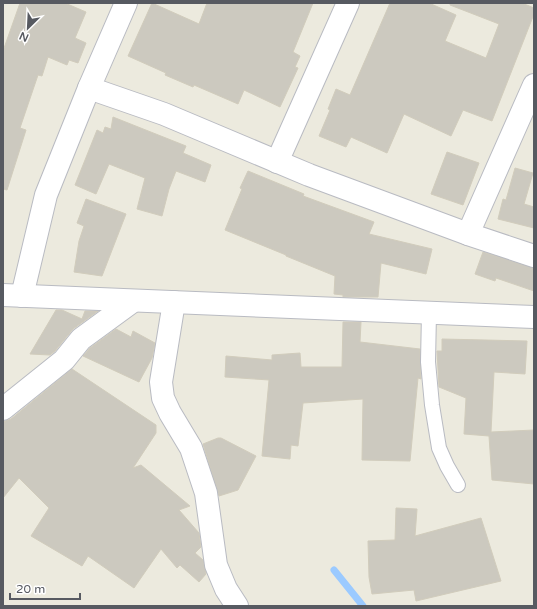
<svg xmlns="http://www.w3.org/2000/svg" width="537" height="609" viewBox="0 0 537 609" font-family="'Varela Round',sans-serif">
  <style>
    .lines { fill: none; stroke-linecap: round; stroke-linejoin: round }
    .stream { stroke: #9bcaff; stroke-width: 7 }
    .building { fill: #ccc9bf; stroke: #d1ccbc }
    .lane-casing { stroke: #b9bbc2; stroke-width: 16 }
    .street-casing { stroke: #b9bbc2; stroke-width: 24 }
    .lane { stroke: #fff; stroke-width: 14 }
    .street { stroke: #fff; stroke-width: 22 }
  </style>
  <rect width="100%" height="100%" fill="#eceade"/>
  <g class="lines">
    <path class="stream" d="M334,570L363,606"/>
  </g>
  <g class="building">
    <path d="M20,3H65L86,12L75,38L86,43L78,63L69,60L67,65L48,57L42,76L38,75L20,128L26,130L7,190L3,189V51Z"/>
    <path d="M152,3L199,24L207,3H313L293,52L300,56L295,67L298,68L280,107L244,90L238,104L194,85L193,87L165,75L166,73L128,56Z"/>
    <path d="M390,3H429L456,15L445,41L486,58L499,24L450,5V3H522L534,8V14L492,121L463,110L451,136L404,114L387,153L351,137L346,147L319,136L330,110L328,109L336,89L350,95Z"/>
    <path d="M113,117L186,146L183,153L211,165L205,182L176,171L169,189L162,216L137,209L145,178L109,164L96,194L75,185L97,130L103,133L105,127L111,129Z"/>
    <path d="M447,152L479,163L463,205L431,194Z"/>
    <path d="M515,168L533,173L524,204L534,207V228L498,219L503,199L506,200Z"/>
    <path d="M248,171L304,194L303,196L374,222L369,234L432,249L426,274L381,263L378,297H343V295L334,294L335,276L286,256V255L225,230L242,189L240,188Z"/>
    <path d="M86,199L126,214L102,276L74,272L79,241L84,226L77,223Z"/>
    <path d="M483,252L534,268V291L496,278L495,281L475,274Z"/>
    <path d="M56,310H62L82,319L85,311H98L73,329L55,351L50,355L30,354Z"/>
    <path d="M343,322H361L360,342L420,349L421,379L418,378L410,461L362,460L363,399L303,403L298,446L291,445L290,459L262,456L269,380L225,377L226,356L272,360V355L300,353L301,367H342Z"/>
    <path d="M116,329L131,337L133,331L155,343L152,358L139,382L83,356L90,348Z"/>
    <path d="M442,339L527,341L525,374L494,372L491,432L534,430V484L492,480L489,436L464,434L466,398L439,387L437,351H442Z"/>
    <path d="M72,369L156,425V433L133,468L141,465L190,506L179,510L199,533L201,547L195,553L203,560L206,574L199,582L180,565L177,568L161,549L134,588L88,556L82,566L31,536L49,508L19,478L3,498V422L11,419Z"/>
    <path d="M218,438H221L256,456L238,490L219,496L203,444Z"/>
    <path d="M396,508L417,509L415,536L481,518L501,581L416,601L414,590L372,594L369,577L368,541L395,540Z"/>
  </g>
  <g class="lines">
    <g class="lane-casing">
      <path id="lane" d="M429,313L428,362L432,405L439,448L447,466L458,485"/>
    </g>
    <g class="street-casing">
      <g id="street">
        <path d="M89,88L164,114L309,175L468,234L534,256"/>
        <path d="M277,162L348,3"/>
        <path d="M468,234L534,85"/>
        <path d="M3,295L534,317"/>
        <path d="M22,296L46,195L89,88L126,3"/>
        <path d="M174,302L161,382L163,398L170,413L191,448L206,493L216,565L226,589L237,606"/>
        <path d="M3,409L64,360L81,339L133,301"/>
      </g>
    </g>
    <use href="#lane" class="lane"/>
    <use href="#street" class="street"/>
  </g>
  <rect width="537" height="609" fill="none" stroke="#575a61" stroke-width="8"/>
  <g transform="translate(28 28) rotate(204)" stroke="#ffffff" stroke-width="3" paint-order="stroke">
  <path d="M0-3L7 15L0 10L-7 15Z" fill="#575a61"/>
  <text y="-6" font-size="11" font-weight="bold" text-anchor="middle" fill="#575a61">N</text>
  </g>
  <path d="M10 593v6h70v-6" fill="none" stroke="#575a61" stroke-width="2"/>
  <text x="16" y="593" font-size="12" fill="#575a61" stroke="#ffffff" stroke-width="3" paint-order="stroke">20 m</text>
</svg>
